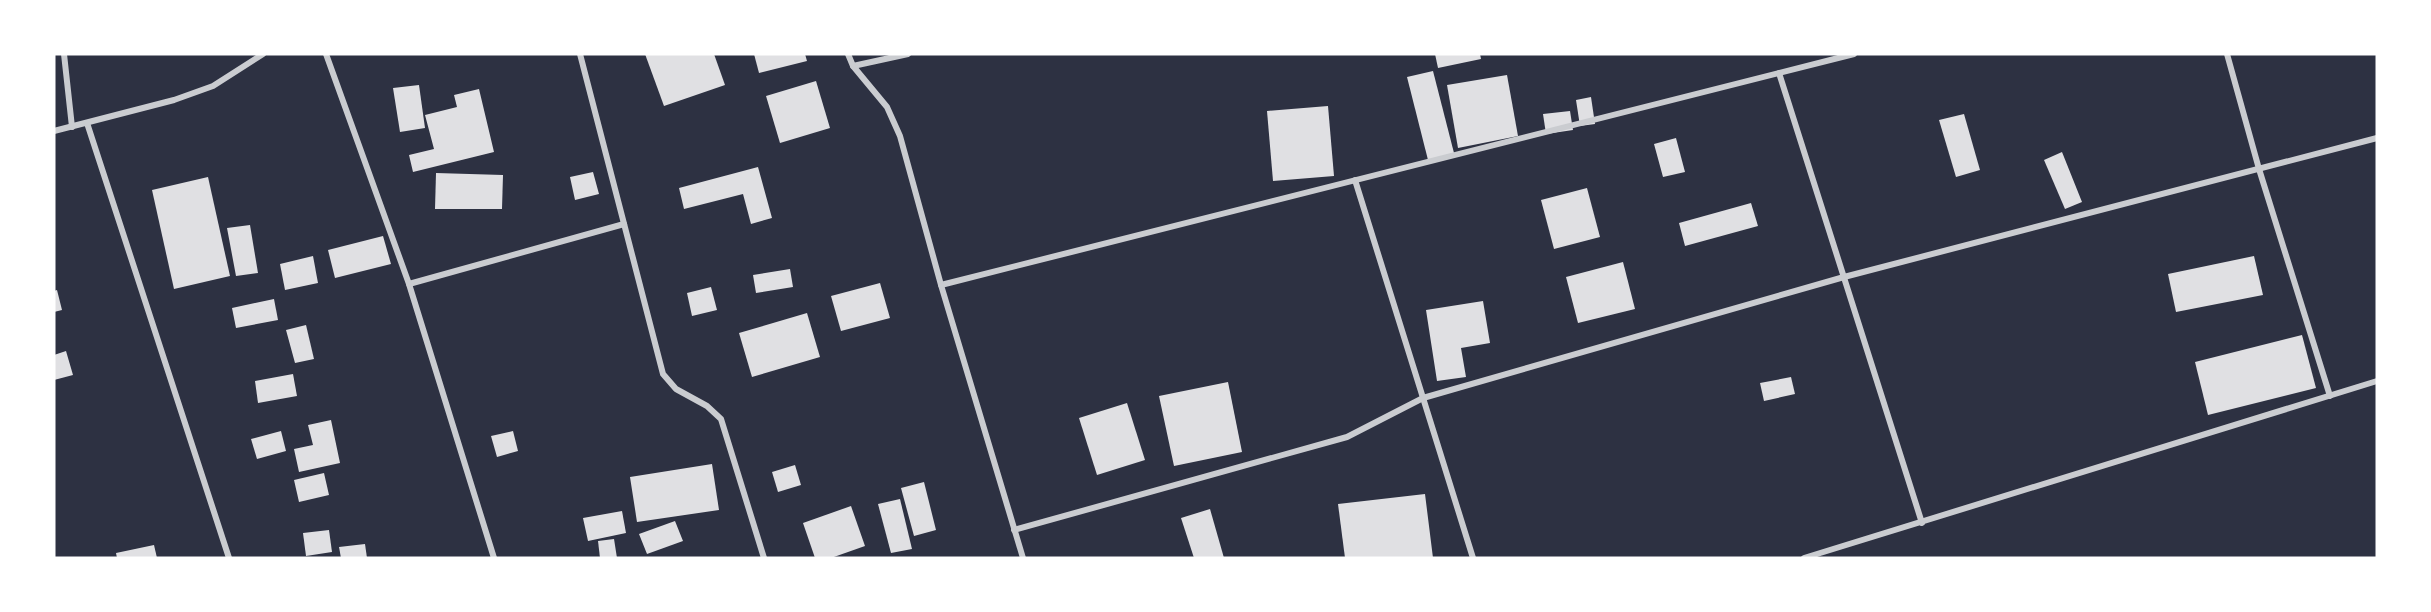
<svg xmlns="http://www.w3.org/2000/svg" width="2431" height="612" viewBox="0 0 2431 612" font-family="Inter,sans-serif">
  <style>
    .building { fill: #e0e0e3 }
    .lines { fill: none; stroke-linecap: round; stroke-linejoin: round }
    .minor { stroke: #caccd0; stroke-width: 6 }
  </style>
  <rect width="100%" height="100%" fill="#2d3142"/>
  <g class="building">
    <path d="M645,54H714L725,85L664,106Z"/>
    <path d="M754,54H805L807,61L759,73Z"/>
    <path d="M1435,54H1480L1481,59L1438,68Z"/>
    <path d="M1433,71L1454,153L1428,160L1407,77Z"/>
    <path d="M1507,75L1518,136L1458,148L1447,85Z"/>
    <path d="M816,81L830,128L780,143L766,96Z"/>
    <path d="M419,85L425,128L400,132L393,88Z"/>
    <path d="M479,89L494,152L413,172L409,155L434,149L425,115L457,107L454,95Z"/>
    <path d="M1591,97L1595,124L1580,126L1576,100Z"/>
    <path d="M1328,106L1334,176L1273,181L1267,111Z"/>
    <path d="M1570,111L1573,130L1546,134L1543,114Z"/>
    <path d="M1964,114L1980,170L1956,177L1939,120Z"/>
    <path d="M1676,138L1685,172L1663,177L1654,144Z"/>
    <path d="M2062,152L2082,202L2065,209L2044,160Z"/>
    <path d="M758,167L772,218L751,224L743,194L684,209L679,188Z"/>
    <path d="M593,172L599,194L575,200L570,177Z"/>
    <path d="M436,173L503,175L502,209H435Z"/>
    <path d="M208,177L230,276L174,289L152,190Z"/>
    <path d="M1587,188L1600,237L1554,249L1541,200Z"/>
    <path d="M1751,203L1758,226L1685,246L1679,223Z"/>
    <path d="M250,225L258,273L236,276L227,228Z"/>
    <path d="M383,236L391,264L335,278L328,250Z"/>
    <path d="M313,256L318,283L285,290L280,264Z"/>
    <path d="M2254,256L2263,295L2176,312L2168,274Z"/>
    <path d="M1623,262L1635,309L1578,323L1566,277Z"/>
    <path d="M790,269L793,287L756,293L753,275Z"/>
    <path d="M880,283L890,318L841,331L831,296Z"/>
    <path d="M711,287L717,310L692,316L687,293Z"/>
    <path d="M57,290L62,310L54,312V291Z"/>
    <path d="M274,299L278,320L236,328L232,308Z"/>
    <path d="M1483,301L1490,343L1461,348L1466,377L1437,381L1426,310Z"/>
    <path d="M807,313L820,357L752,377L739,333Z"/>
    <path d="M306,325L314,359L295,363L286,330Z"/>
    <path d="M2302,335L2316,388L2208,415L2195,362Z"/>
    <path d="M66,351L73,375L54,380V355Z"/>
    <path d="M293,374L297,396L258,403L255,381Z"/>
    <path d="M1791,377L1795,394L1764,401L1760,383Z"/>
    <path d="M1228,382L1242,452L1174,466L1159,396Z"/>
    <path d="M1127,403L1145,460L1097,475L1079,418Z"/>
    <path d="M331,420L340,463L299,472L294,449L313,445L308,425Z"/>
    <path d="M281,431L286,451L257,459L251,439Z"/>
    <path d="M513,431L518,451L497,457L491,436Z"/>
    <path d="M712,464L719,510L637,522L630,477Z"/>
    <path d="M795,465L801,485L778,492L772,472Z"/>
    <path d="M324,473L329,495L299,502L294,480Z"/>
    <path d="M924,482L936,530L914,536L901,488Z"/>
    <path d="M1425,494L1433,558H1345L1338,504Z"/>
    <path d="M900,499L912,549L891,553L878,504Z"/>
    <path d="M851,506L865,546L831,558H815L803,523Z"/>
    <path d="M1210,509L1224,558H1194L1181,518Z"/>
    <path d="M622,511L626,533L588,541L583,518Z"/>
    <path d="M675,521L683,541L647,554L639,534Z"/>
    <path d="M329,530L332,552L306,556L303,533Z"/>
    <path d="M614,539L617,558H600L598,541Z"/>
    <path d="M365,544L367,558H341L339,547Z"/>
    <path d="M154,545L157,558H117L116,553Z"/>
  </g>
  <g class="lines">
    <g class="minor">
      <path d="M64,54L72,127"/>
      <path d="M326,54L409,284L494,558"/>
      <path d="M580,54L663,374L676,389L707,406L721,419L764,558"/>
      <path d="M848,54L853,66L887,107L900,136L941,285L1023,558"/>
      <path d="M2227,54L2259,169L2330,396"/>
      <path d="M853,66L908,54"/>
      <path d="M1779,73L1922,523"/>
      <path d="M87,123L229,558"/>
      <path d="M54,131L174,100L213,86L263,54"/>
      <path d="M1355,180L1473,558"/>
      <path d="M409,284L624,224"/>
      <path d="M941,285L1854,54"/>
      <path d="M1014,530L1347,437L1423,398L1844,277L2377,138"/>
      <path d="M1804,558L2377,381"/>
    </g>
  </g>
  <rect width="2431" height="612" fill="none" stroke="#ffffff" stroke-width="111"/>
</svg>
